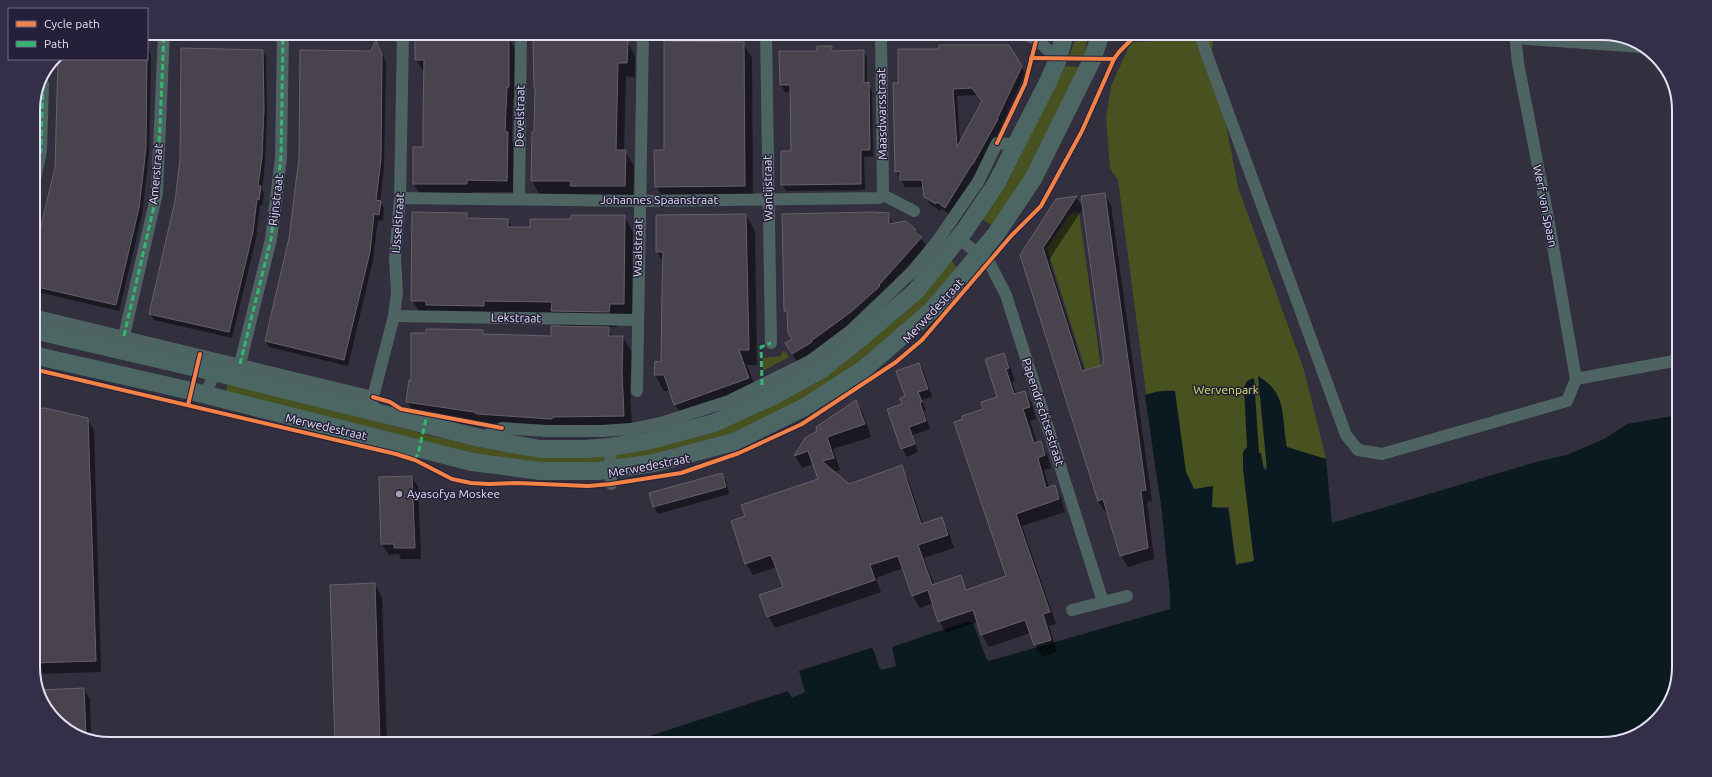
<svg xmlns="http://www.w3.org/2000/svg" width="1712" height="777" viewBox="0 0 1712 777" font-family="Ubuntu,sans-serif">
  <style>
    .green { fill: #485120 }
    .water { fill: #0b1a21 }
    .shadow { fill: #0007; fill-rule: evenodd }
    .building { fill: #49434e; stroke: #67606b; fill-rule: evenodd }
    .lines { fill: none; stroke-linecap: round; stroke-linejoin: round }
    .minor { stroke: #4d6463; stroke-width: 12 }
    .secondary { stroke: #4c6664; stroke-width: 18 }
    .quiet { stroke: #33b770; stroke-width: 3; stroke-dasharray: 6 3; stroke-linecap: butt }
    .cycleway-casing { stroke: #251f39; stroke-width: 6 }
    .cycleway { stroke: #f48246; stroke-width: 4 }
    .poi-dot { fill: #a4a2b2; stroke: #251f39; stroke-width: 1.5 }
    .labels { text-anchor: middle; stroke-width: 3; stroke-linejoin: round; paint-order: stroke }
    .street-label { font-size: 12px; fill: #e2e0f1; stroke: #251f39 }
    .park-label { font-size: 12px; fill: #d2e964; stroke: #251f39 }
    .poi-label { font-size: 12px; fill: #e2e0f1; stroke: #251f39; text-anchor: start }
    .rim { fill: none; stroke: #e2e0f1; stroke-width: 2 }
  </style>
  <rect width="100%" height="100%" fill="#322f3e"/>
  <g class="green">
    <path d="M1078,33H1084C1088,40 1086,50 1084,57L1069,56Z"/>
    <path d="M1213,39L1212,50L1238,187L1304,370L1326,458L1244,470L1254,560L1251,562L1240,563L1236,565L1229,507L1162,514L1118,180L1110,168L1106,118L1111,86L1131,42Z"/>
    <path d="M1063,66L1080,67L1029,171L993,226L982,219L1027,142Z"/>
    <path d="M1079,212L1108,417L1101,419L1047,248L1070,214Z"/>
    <path d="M948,256L957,268L916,315L849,374L765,422L678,455L579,468L478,455L226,392L228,381L431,436L515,452L564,454L784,397Z"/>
    <path d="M785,351L789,357L763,371V358L781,356L782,352Z"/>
  </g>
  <path class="water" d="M1258,376C1288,394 1281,416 1287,447L1326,459L1332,523L1536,462L1567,455L1604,439L1627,424L1679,415V667L1673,697L1645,731L1603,744H625L788,691L792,698L805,692L799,671L871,648L873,649L879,667L882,670L896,666L892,647L966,622H971L973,623L986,658L989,661L1170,609V594L1162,513L1145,395C1156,391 1163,390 1175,391L1186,472L1194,489L1213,486L1212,507L1228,508L1236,565L1254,561L1243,469V452L1247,447L1244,387L1247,381L1254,378L1259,453H1261L1264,470H1267Z"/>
  <g class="shadow">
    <path d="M509,39L516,51L515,99H513L512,141L514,145L513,192H473V196H421L414,184L424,148L425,71H423L416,59Z"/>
    <path d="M627,41L635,56V77L626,76L624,151H625L634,166L633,200L540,195L532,181L535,133Z"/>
    <path d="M377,42L386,62L384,166L380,202L384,208L383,221L378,220L373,260L348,366L269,347L266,341Z"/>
    <path d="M743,43L752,58L753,200L665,201L656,186L665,151Z"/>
    <path d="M832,47L835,52L863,51L867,58V84L872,90L873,156L864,157L865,190L786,191L782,184L792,152L791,92H785L781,85L818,52Z"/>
    <path d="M147,48L151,55L149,155L142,215L119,311L33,291V266L56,167L59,59H147Z"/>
    <path d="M263,51L266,57L267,116L265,164L262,189L264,193L262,206L260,205L256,239L232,338L154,320L150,313Z"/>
    <path d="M1021,66L1025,74L1001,126V127L978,171L949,214L942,209L940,211L930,204L925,196L924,187H905L896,171L894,84ZM977,95L983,102L960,144L957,96Z"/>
    <path d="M1104,194L1111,205L1152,501L1147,502L1154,559L1128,567L1121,555L1107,511L1105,512L1098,501L1021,256L1057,200L1076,197L1083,208L1049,260L1084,372L1104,366Z"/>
    <path d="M467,214L470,219L508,220L512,228H531L572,220L624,216L633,232L632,319L618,318L617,327H607L613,337H623L632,353L630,387L632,431L487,430L484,427L416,417L407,401L412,382L482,331L485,335L552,337L562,327L556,317L421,315L412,300Z"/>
    <path d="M783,214H888L893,224L916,230L926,246L883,293L856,320L815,350V351L797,361L791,352L793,340L788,316L785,311Z"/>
    <path d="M746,215L755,231L757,365H747L758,394L684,420L675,404L670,391H664L655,375L662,363L664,263L657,252Z"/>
    <path d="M1004,354L1010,366L1015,381H1012L1016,395L1025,392L1032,404L1036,419L1030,421L1037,443L1040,442L1047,454L1051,468L1044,470L1049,488L1054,486L1061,498L1065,512L1022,526L1056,624L1049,626L1057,652L1042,657L1035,645L1030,633L989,647L982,635L978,622L946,633L939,621L933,603L920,608L913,596L903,568L876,578L881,592L775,628L768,616L784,588L777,567L753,575L746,563V517L819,480L813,464L802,468L795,456L806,439L856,401L863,413L871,437L833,449L840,470L833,472L849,485L901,467L908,479L923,524L941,518L948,530L954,548L924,558L934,585L960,576L968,591L1007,577L984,410L999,397Z"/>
    <path d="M919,364L924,372L932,397L922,400L926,411H924L930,429L912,435L918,452L907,457L902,448L904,405Z"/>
    <path d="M33,410L87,419L94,430L101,672L34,674L33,673Z"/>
    <path d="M722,474L726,481L729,494L658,514L654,507L651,494Z"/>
    <path d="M412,477L418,487L421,559H401L399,554L389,555L382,544L380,478Z"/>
    <path d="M375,584L382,598L387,744H336Z"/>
    <path d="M84,689L90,700L91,740L80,738L49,714L40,691Z"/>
  </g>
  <g class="building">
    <path d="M415,36L509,38V87H507L505,131L508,132L507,181L467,180V184H413V147H423V120L424,60H415Z"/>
    <path d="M533,39L628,40L627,63H618L616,150H626L625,186H570L571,181H531L532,132H534L535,88H534Z"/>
    <path d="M376,40L382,55L381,159L376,200L381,201L379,215L374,214L370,252L344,360L265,341L289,238L299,158L300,50L371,51Z"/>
    <path d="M664,41L744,42L745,186L655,187L654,150H664Z"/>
    <path d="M939,45H1009L1022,66L997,119H998L973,164H972L945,208L937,202L936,204L924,197L922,180H900V171L895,172L893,83H898V49H939ZM972,88L982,101L957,147L953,89Z"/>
    <path d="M817,46H832V51L864,50V83L869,82L870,150H861V184L781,185V151H791L790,85H780L779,51H817Z"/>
    <path d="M181,48L263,50L264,109L262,157L258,186H261L259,200L257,199L253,232L229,332L149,314L175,201L180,160Z"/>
    <path d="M58,59H147L146,148L139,208L116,305L33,286V260L55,167Z"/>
    <path d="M1105,193L1146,490L1141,491L1148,548L1120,556L1103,499L1098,501L1020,255L1056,199L1077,196L1043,248L1082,371L1103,365V355L1081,196Z"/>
    <path d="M412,212L467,213V218L508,219V227H530V219H571V215H625L624,304H610L609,312L551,311L552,302L484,301V306L426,305V301H411Z"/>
    <path d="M873,212L889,213V224L906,221L916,230L915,232L922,237L879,285L880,286L851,312L811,341L812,342L792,354L785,343L792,339L788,333L787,311H784L782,214Z"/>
    <path d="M746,214L749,350H739L749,378L674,405L664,375H654L655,361L661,362L662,290L663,252H656V215Z"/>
    <path d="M551,326L609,327V336H623L622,371L624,416L554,417L551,419L477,414L474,412L406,402L409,380L411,381V333H426V329H438L483,330V334L551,336Z"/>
    <path d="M1004,353L1009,368L1006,369L1014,394L1025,391L1030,407L1023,409L1034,443L1041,441L1045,455L1038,458L1046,488L1055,485L1059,499L1016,514L1050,612L1043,614L1051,640L1034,645L1025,620L981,635L973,610L938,622L928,590L912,596L898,556L870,565L875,580L767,617L759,595L783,587L771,555L745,564L731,521L745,516L741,505L818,479L808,451L794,456L805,438L817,431L816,427L856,400L865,424L827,437L834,458L822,461L849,484L902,465L921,524L942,517L948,535L918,545L932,585L961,575L966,590L1006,576L954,422L963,419L962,416L983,409L981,402L997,397L985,359Z"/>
    <path d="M919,363L928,389L918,392L922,402L920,403L926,421L909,427L915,444L901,449L887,409L902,404L900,398L905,396L896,371Z"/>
    <path d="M45,408L88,418L96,661L33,663V409Z"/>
    <path d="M722,473L726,487L653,507L649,493Z"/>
    <path d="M412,476L415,548H394V544H381L379,477Z"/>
    <path d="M375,583L380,744H335L330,585Z"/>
    <path d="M84,688L86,739L80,738L49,714L40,690Z"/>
  </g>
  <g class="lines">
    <g class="minor">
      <path d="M766,33L771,343"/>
      <path d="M881,33L883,195"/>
      <path d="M1022,33L1036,39L1058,59"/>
      <path d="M1199,33L1346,435L1358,450L1382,454L1567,401L1576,379"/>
      <path d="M1515,33L1518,63L1548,218L1576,379"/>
      <path d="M1515,38L1642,47"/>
      <path d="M33,189L41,151L43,84"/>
      <path d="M883,195L914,211"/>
      <path d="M400,198L639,201L879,198L883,195"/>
      <path d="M519,199L521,33"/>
      <path d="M958,238L989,262L1006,295L1103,602"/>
      <path d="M33,315L373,397"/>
      <path d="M394,316L638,320"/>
      <path d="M124,336L157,193L164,33"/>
      <path d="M240,364L271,239L281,158L283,33"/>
      <path d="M1576,379L1679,360"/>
      <path d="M637,391L643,33"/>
      <path d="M206,395L214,372"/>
      <path d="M372,411L373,397L394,316L397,292L395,258L400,198L403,33"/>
      <path d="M480,438L502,428L547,431H601L631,429L664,422L729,401L810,361L850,331L913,271L938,240L978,182L997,143L1017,145"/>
      <path d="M610,447L611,484"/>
      <path d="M1072,610L1127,596"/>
    </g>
    <g class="secondary">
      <path d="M33,330L214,372L480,438L540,449H585L610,447L647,441L714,423L773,396L822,369L862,337L916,291L965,230L996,184L1048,82L1058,59L1065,33"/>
      <path d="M33,355L191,391L472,462L540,471H599L654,463L734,442L803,408L864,369L931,311L945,295L996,234L1033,179L1092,60L1101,33"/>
    </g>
    <g class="quiet">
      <path d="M33,189L41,151L43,84"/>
      <path d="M124,336L157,193L164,33"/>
      <path d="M240,364L271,239L281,158L283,33"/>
      <path d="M762,385L761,347L771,343"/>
      <path d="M415,460L419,450L427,415"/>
    </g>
    <g class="cycleway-casing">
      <g id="cycleway">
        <path d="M1031,58L1114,59"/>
        <path d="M997,143L1025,84L1038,33"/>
        <path d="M33,369L396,454L415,460L452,479L471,483L489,484L517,483L588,486L611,484L681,473L739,453L802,424L896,362L922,340L1011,236L1041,206L1082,131L1114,59L1119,52L1135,36V33"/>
        <path d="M373,397L390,402L401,409L502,428"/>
        <path d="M188,405L200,354"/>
      </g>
    </g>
    <use href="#cycleway" class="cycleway"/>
  </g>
  <circle class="poi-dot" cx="399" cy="494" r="4"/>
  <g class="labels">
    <g class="street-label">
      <text transform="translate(882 114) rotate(-91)" y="4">Maasdwarsstraat</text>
      <text transform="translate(520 116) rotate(-89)" y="4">Develstraat</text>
      <text transform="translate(156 174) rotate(-85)" y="4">Amerstraat</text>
      <text transform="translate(768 188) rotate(-91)" y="4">Wantijstraat</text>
      <text transform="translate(276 200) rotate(-83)" y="4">Rijnstraat</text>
      <text x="659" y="204">Johannes Spaanstraat</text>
      <text transform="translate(1545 206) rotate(79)" y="4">Werf van Spaan</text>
      <text transform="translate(398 223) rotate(-86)" y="4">IJsselstraat</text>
      <text transform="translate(638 248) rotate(-89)" y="4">Waalstraat</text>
      <text transform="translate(933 311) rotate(-47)" y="4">Merwedestraat</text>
      <text transform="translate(516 318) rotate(1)" y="4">Lekstraat</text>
      <text transform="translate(1043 412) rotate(72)" y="4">Papendrechtsestraat</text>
      <text transform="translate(326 427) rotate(13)" y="4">Merwedestraat</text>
      <text transform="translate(649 466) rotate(-11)" y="4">Merwedestraat</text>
    </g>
    <g class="park-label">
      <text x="1226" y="394">Wervenpark</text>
    </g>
    <g class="poi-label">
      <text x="407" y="498">Ayasofya Moskee</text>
    </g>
  </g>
  <path d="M0 0H1712V777H0ZM110 40H1602A70 70 0 0 1 1672 110V667A70 70 0 0 1 1602 737H110A70 70 0 0 1 40 667V110A70 70 0 0 1 110 40Z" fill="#342e48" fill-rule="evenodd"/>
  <path class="rim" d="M110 40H1602A70 70 0 0 1 1672 110V667A70 70 0 0 1 1602 737H110A70 70 0 0 1 40 667V110A70 70 0 0 1 110 40Z"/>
  <rect x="8" y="8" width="140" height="52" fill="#251f39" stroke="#716c83"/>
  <rect x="16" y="21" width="20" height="6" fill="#f48246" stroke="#716c83"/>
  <text x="44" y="28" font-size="12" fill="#e2e0f1">Cycle path</text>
  <rect x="16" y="41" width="20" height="6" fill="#33b770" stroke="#716c83"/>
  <text x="44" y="48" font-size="12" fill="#e2e0f1">Path</text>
</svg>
